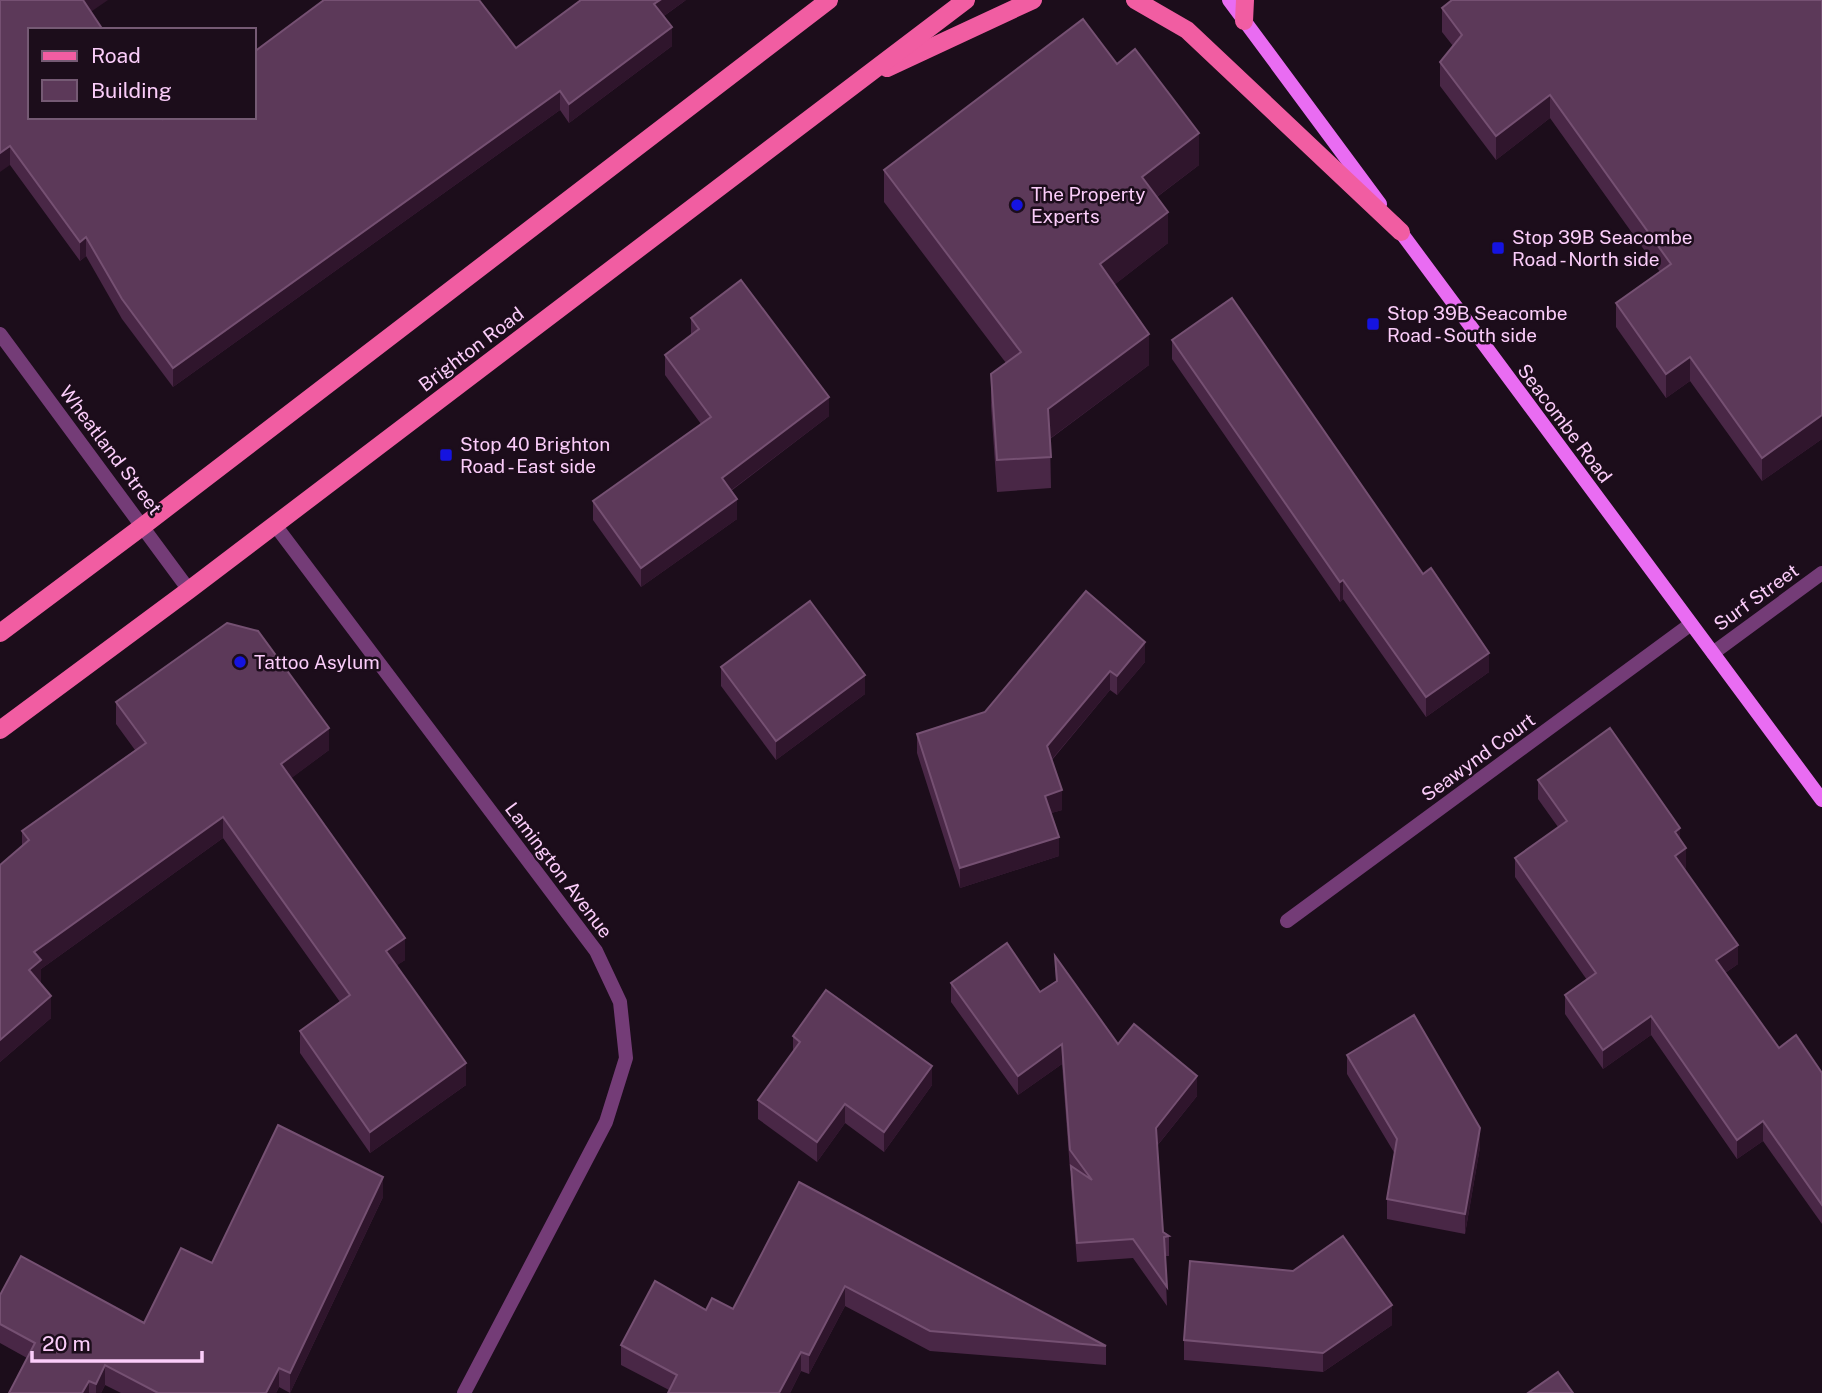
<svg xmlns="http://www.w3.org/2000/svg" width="1822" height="1393" viewBox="0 0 1822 1393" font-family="'Public Sans',sans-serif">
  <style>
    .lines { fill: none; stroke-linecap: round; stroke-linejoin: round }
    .street { stroke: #743c77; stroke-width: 14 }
    .secondary { stroke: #e96cf2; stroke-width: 14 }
    .primary { stroke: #f15da2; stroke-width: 18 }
    .wall { fill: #492746 }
    .shaded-wall { fill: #2f152c }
    .building { fill: #5c3959; stroke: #755072; stroke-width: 2 }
    .poi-dot { fill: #1513e0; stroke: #1c0d1b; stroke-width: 2.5 }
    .labels { text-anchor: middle; stroke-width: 5; stroke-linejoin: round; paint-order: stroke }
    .poi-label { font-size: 19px; fill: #fbcdfa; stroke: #1c0d1b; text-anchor: start }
    .street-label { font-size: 19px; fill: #fbcdfa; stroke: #1c0d1b }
  </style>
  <rect width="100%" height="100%" fill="#1c0d1b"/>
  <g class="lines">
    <g class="street">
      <path d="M0,334L189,590"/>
      <path d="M275,525L596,951L620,1002L626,1058L606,1122L464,1393"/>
      <path d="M1713,653L1822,573"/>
      <path d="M1287,921L1691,624"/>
    </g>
    <g class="secondary">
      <path d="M1229,0L1380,204"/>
      <path d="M1394,223L1822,800"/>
    </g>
    <g class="primary">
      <path d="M1135,0L1187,30L1401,232"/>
      <path d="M1244,21L1245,0"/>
      <path d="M887,68L1033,0"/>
      <path d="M0,633L143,526L829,0"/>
      <path d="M0,730L189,590L966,0"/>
    </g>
  </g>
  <g class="wall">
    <path d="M0,0L91,12L163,119L516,48L686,0L664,16L672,46L569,123L560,110L173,387L122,319L86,256L80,261L10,165Z"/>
    <path d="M1822,0V439L1762,481L1690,381L1666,398L1616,327V303L1660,272L1550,118L1496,160L1440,86V62L1453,46L1442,32V8Z"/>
    <path d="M1117,64L1199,165L1157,197L1168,243L1114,285L1149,365L1050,439L1051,488L997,492L991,406V374L1006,363L884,202V170Z"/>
    <path d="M691,318L829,416L731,491L737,519L641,587L593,520V501L701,424L665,375V355L691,336Z"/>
    <path d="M1172,340L1423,574L1489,672L1426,717L1343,599L1340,602L1172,359Z"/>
    <path d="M1086,591L1145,662L1117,695L1110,690L1052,760L1062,810L1051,813L1059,856L960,888L917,753V734L985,712Z"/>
    <path d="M721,667L865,694L776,760L721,686Z"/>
    <path d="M116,702L329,750L291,778L405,960L397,965L466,1085L370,1153L300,1053V1031L340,1002L223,838L41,969L40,983L51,1018L0,1062L22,846V831L135,750L116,724Z"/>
    <path d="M1538,780L1680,839L1686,868L1684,869L1738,964L1725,973L1779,1048L1822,1073V1224L1763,1141L1737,1159L1651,1035L1603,1069L1565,1014V995L1587,980L1515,877V858L1558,827L1538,799Z"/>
    <path d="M1055,956L1118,1044L1197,1096L1157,1146L1163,1232L1169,1236V1256H1165L1167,1306L1133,1258L1077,1262L1071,1185V1171L1070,1170L1062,1064L1018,1095L951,1002V983L1040,992L1056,982Z"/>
    <path d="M793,1036L932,1085L884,1152L845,1123L817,1162L758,1119V1100L793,1051Z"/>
    <path d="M1347,1055L1480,1147L1465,1234L1387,1219V1199L1395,1154L1347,1074Z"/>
    <path d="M799,1182L1106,1346V1365L930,1351L845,1306L809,1374L801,1371L790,1393H668L669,1390L621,1365V1345L706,1310L733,1309Z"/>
    <path d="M383,1197L290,1393L279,1387L276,1393H121L105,1385L101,1393H9L27,1358L0,1343V1295L144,1323L212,1263Z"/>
    <path d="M1392,1325L1323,1372L1184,1360V1340Z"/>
  </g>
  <g class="shaded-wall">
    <path d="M82,0H108L82,18Z"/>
    <path d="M660,0H686L654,23V4Z"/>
    <path d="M672,27V46L569,123V104Z"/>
    <path d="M560,91V110L173,387V368Z"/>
    <path d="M1550,95V118L1496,160V136Z"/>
    <path d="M1199,133V165L1142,208V177Z"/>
    <path d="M10,146V165L0,172V153Z"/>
    <path d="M1168,212V243L1100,296V264Z"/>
    <path d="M86,237V256L80,261V242Z"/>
    <path d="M1149,334V365L1048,440V409Z"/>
    <path d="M1690,357V381L1666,398V374Z"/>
    <path d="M829,397V416L722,497V478Z"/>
    <path d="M1822,415V439L1762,481V458Z"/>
    <path d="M737,499V519L641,587V568Z"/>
    <path d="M1343,580V599L1340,602V582Z"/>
    <path d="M1145,642V662L1117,695V676Z"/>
    <path d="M1489,653V672L1426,717V697Z"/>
    <path d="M1110,671V690L1047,765V746Z"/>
    <path d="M865,675V694L776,760V741Z"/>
    <path d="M329,728V750L281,786V764Z"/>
    <path d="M1062,790V810L1045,815V796Z"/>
    <path d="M223,817V838L41,969V982L29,992V970L34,952Z"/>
    <path d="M1680,828V847L1675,832Z"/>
    <path d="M1059,837V856L960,888V868Z"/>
    <path d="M1686,848V868L1675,876V856Z"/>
    <path d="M405,938V960L386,973V951Z"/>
    <path d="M1738,945V964L1716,979V960Z"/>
    <path d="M51,996V1018L0,1062V1040Z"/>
    <path d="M1651,1016V1035L1603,1069V1050Z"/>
    <path d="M1062,1044V1064L1018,1095V1076Z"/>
    <path d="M466,1063V1085L370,1153V1132Z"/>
    <path d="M932,1066V1085L884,1152V1132Z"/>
    <path d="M1197,1076V1096L1156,1147V1128Z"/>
    <path d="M845,1104V1123L817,1162V1142Z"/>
    <path d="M1763,1121V1141L1737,1159V1140Z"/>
    <path d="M1480,1128V1147L1465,1234V1214Z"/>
    <path d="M383,1177V1197L290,1393V1373Z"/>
    <path d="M845,1286V1306L809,1374V1355Z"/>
    <path d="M1392,1305V1325L1323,1372V1353Z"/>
    <path d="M801,1352V1371L790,1393H779Z"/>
    <path d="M105,1365V1385L101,1393H96V1384Z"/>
    <path d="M279,1368V1387L276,1393H266Z"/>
    <path d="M89,1381V1393H82Z"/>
  </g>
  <g class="building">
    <path d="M0,0H83L103,30H30V117H162L163,119L166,117H254V52L324,0H479L516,48L581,0H660L654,4L672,27L569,104L560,91L173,368L122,299L86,237L80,242L10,146L0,153Z"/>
    <path d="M1452,0H1822V415L1762,458L1690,357L1666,374L1616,303L1671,264L1550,95L1496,136L1440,62L1462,35L1442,8Z"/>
    <path d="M1083,19L1117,64L1135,49L1199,133L1142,177L1168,212L1100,264L1149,334L1048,409L1051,457L997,460L991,374L1021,352L884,170Z"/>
    <path d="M741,280L829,397L722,478L737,499L641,568L593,501L711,417L665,355L699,329L691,318Z"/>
    <path d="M1232,298L1423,574L1431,568L1489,653L1426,697L1343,580L1340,582L1172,340Z"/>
    <path d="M1086,591L1145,642L1117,676L1110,671L1047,746L1062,790L1045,796L1059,837L960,868L917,734L985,712Z"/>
    <path d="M810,601L865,675L776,741L721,667Z"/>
    <path d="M227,623L258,631L329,728L281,764L405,938L386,951L466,1063L370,1132L300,1031L350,995L223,817L34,952L41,960L29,970L51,996L0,1040V865L29,840L22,831L146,743L116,702Z"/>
    <path d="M1610,728L1680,828L1675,832L1686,848L1675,856L1738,945L1716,960L1779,1048L1796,1035L1822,1073V1205L1763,1121L1737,1140L1651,1016L1603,1050L1565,995L1596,973L1515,858L1567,821L1538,780Z"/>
    <path d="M1007,943L1040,992L1057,981L1055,956L1118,1044L1134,1024L1197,1076L1156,1128L1163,1232L1169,1236L1164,1237L1167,1287L1133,1239L1077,1243L1071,1166L1092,1180L1070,1150L1062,1044L1018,1076L951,983Z"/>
    <path d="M826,990L932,1066L884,1132L845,1104L817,1142L758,1100L800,1042L793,1036Z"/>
    <path d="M1414,1015L1480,1128L1465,1214L1387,1199L1397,1139L1347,1055Z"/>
    <path d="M278,1125L383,1177L290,1373L279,1368L266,1393H158L105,1365L96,1384L89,1381L82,1393H9L35,1343L0,1324V1295L21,1256L144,1323L181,1248L212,1263Z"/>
    <path d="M799,1182L1106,1346L930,1331L845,1286L809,1355L801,1352L779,1393H668L677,1375L621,1345L655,1281L706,1310L712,1298L733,1309Z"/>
    <path d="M1343,1236L1392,1305L1323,1353L1184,1340L1190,1261L1293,1271Z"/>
    <path d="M1558,1372L1573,1393H1528Z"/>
  </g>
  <g class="poi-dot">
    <circle cx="1017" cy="205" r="7"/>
    <rect x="1491" y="241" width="14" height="14" rx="3.5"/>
    <rect x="1366" y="317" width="14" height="14" rx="3.5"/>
    <rect x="439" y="448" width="14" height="14" rx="3.5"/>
    <circle cx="240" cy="662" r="7"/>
  </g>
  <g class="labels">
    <g class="poi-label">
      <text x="1031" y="201">The Property<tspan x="1031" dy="22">Experts</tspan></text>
      <text x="1512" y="244">Stop 39B Seacombe<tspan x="1512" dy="22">Road - North side</tspan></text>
      <text x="1387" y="320">Stop 39B Seacombe<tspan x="1387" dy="22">Road - South side</tspan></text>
      <text x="460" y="451">Stop 40 Brighton<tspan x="460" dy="22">Road - East side</tspan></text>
      <text x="254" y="669">Tattoo Asylum</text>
    </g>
    <g class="street-label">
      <text transform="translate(471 349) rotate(-37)" y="7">Brighton Road</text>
      <text transform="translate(1565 423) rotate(53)" y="7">Seacombe Road</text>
      <text transform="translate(111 450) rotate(53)" y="7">Wheatland Street</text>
      <text transform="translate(1756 597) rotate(-36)" y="7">Surf Street</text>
      <text transform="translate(1478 757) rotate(-36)" y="7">Seawynd Court</text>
      <text transform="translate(559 870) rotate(53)" y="7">Lamington Avenue</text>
    </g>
  </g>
  <rect x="28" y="28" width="228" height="91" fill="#1c0d1b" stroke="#755a74" stroke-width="2"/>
  <rect x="42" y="51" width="35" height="10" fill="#f15da2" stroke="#755a74" stroke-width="2"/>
  <text x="91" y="63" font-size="21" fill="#fbcdfa">Road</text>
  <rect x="42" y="80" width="35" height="21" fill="#5c3959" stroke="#755a74" stroke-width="2"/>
  <text x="91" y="98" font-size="21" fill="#fbcdfa">Building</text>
  <path d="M32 1351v10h170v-10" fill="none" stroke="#fbcdfa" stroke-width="3.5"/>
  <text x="42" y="1351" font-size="21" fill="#fbcdfa" stroke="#1c0d1b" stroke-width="5" paint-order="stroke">20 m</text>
</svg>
